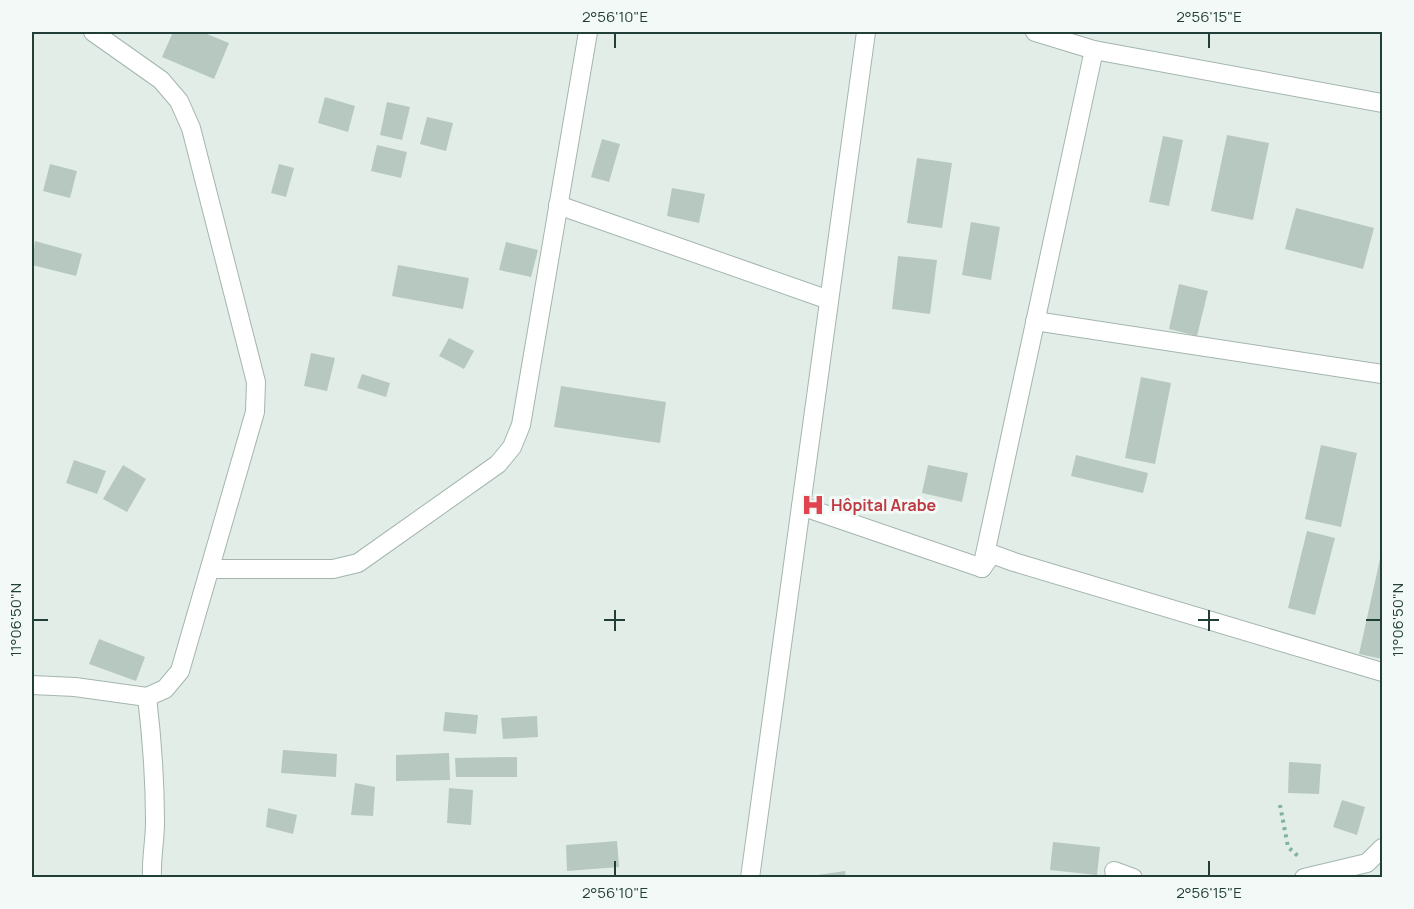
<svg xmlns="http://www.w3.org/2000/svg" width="1414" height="909" viewBox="0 0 1414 909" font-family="Manrope,sans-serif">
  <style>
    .building { fill: #b7c8c1 }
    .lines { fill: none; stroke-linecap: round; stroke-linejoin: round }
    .minor-casing { stroke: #a4b5af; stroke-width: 20 }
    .path { stroke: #81b2a2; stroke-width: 4; stroke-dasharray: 3 4.5; stroke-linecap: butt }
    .minor { stroke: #fff; stroke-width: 18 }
    .ticks { fill: none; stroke: #213f37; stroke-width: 2 }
    .labels { text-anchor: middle; stroke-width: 6; stroke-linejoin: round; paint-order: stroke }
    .health-label { font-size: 16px; font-weight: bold; fill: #be3a42; stroke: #f3f9f6; text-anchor: start }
    .neatline { fill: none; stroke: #213f37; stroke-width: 2 }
    .ticks-label { font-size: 15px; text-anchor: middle; fill: #213f37 }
  </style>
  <rect width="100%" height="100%" fill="#e2ede8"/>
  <g class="building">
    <path d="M173,32H202L229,43L214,79L162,57Z"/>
    <rect x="32" y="60" width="2" height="35"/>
    <path d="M325,97L355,106L348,132L318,123Z"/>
    <path d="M387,102L410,107L402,140L380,135Z"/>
    <path d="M427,117L453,123L446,151L420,144Z"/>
    <path d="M1227,135L1269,143L1253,220L1211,211Z"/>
    <path d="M1163,136L1183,140L1169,206L1149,202Z"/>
    <path d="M602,139L620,144L609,182L591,177Z"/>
    <path d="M377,145L407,152L401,178L371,171Z"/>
    <path d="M917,158L952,163L942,228L907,223Z"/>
    <path d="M50,164L77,171L70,198L43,191Z"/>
    <path d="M279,164L294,168L286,197L271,193Z"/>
    <path d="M672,188L705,194L699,223L667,216Z"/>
    <path d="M1296,208L1374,228L1363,269L1285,249Z"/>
    <path d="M971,222L1000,227L991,280L962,275Z"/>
    <path d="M35,241L82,254L76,276L32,265Z"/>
    <path d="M506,242L538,250L531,277L499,270Z"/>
    <path d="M898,256L937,260L930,314L892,309Z"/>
    <path d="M398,265L469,278L463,309L392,296Z"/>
    <path d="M1179,284L1208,291L1197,336L1169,329Z"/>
    <path d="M449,338L474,351L464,369L439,356Z"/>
    <path d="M311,353L335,358L327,391L304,386Z"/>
    <path d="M362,374L390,383L386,397L357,388Z"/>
    <path d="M1141,377L1171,383L1155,464L1125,458Z"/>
    <path d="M561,386L666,402L660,443L554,427Z"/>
    <path d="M1321,445L1357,453L1341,527L1305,519Z"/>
    <path d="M1076,455L1148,473L1143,493L1071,476Z"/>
    <path d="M74,460L106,471L97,494L66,483Z"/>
    <path d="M123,465L146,479L127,512L103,499Z"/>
    <path d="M928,465L968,473L962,502L922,493Z"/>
    <path d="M1307,531L1335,538L1315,615L1288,608Z"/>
    <path d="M1382,550V659L1359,654Z"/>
    <path d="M99,639L145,657L136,681L89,664Z"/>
    <path d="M445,712L478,715L476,734L443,731Z"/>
    <path d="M537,716L538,737L503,739L501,718Z"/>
    <path d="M283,750L337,754L336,777L281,773Z"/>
    <path d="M449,753L450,780L396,781V755Z"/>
    <path d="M517,757V777H456L455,758Z"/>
    <path d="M1289,762L1321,764L1319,794L1288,793Z"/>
    <path d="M355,783L375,787L373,816L351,815Z"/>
    <path d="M449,788L473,790L471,825L447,823Z"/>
    <path d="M1342,800L1365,807L1357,835L1333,827Z"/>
    <path d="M268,808L297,815L293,834L266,827Z"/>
    <path d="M617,841L619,867L567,871L566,845Z"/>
    <path d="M1053,842L1100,847L1097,875L1050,870Z"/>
    <path d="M845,871L846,878H811V876Z"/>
  </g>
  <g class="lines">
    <g class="minor-casing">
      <g id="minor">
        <path d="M1035,32L1094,50L1382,103"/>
        <path d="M558,205L829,300"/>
        <path d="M1035,321L1382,374"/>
        <path d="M801,506L982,568"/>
        <path d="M982,568L1094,50"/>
        <path d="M982,568L992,554L1014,562L1382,672"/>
        <path d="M210,569H333L358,563L498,464L512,447L521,425L588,32"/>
        <path d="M32,685L75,687L147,697L165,689L180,671L255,412L256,382L191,128L179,101L161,80L93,32"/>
        <path d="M147,697C152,739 155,780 155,822C155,841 151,859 152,878"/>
        <path d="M1114,871L1133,878"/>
        <path d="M750,878L866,32"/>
        <path d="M1304,878L1367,863L1382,848"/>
      </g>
    </g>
    <path class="path" d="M1280,805L1288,847L1300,858"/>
    <use href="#minor" class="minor"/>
  </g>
  <path class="ticks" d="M615,33V48M1209,33V48M615,610V631M1209,610V631M33,620H48M604,620H625M1198,620H1219M1366,620H1381M615,861V876M1209,861V876"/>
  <defs>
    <g id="hospital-bare" transform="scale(1.8)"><path d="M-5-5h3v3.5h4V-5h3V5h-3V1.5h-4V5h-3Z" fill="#e0444e" stroke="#f3f9f6" stroke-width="2.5" paint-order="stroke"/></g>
  </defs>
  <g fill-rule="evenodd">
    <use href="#hospital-bare" x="813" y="505"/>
  </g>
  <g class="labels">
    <g class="health-label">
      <text x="831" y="511">Hôpital Arabe</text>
    </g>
  </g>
  <rect width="1414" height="909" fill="none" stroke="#f3f9f6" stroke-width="66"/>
  <rect x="33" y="33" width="1348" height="843" class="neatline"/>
  <g class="ticks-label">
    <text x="615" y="22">2°56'10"E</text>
    <text x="1209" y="22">2°56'15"E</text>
    <text transform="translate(16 620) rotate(-90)" y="5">11°06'50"N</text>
    <text transform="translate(1398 620) rotate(-90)" y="5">11°06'50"N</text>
    <text x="615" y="898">2°56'10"E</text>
    <text x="1209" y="898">2°56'15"E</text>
  </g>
</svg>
